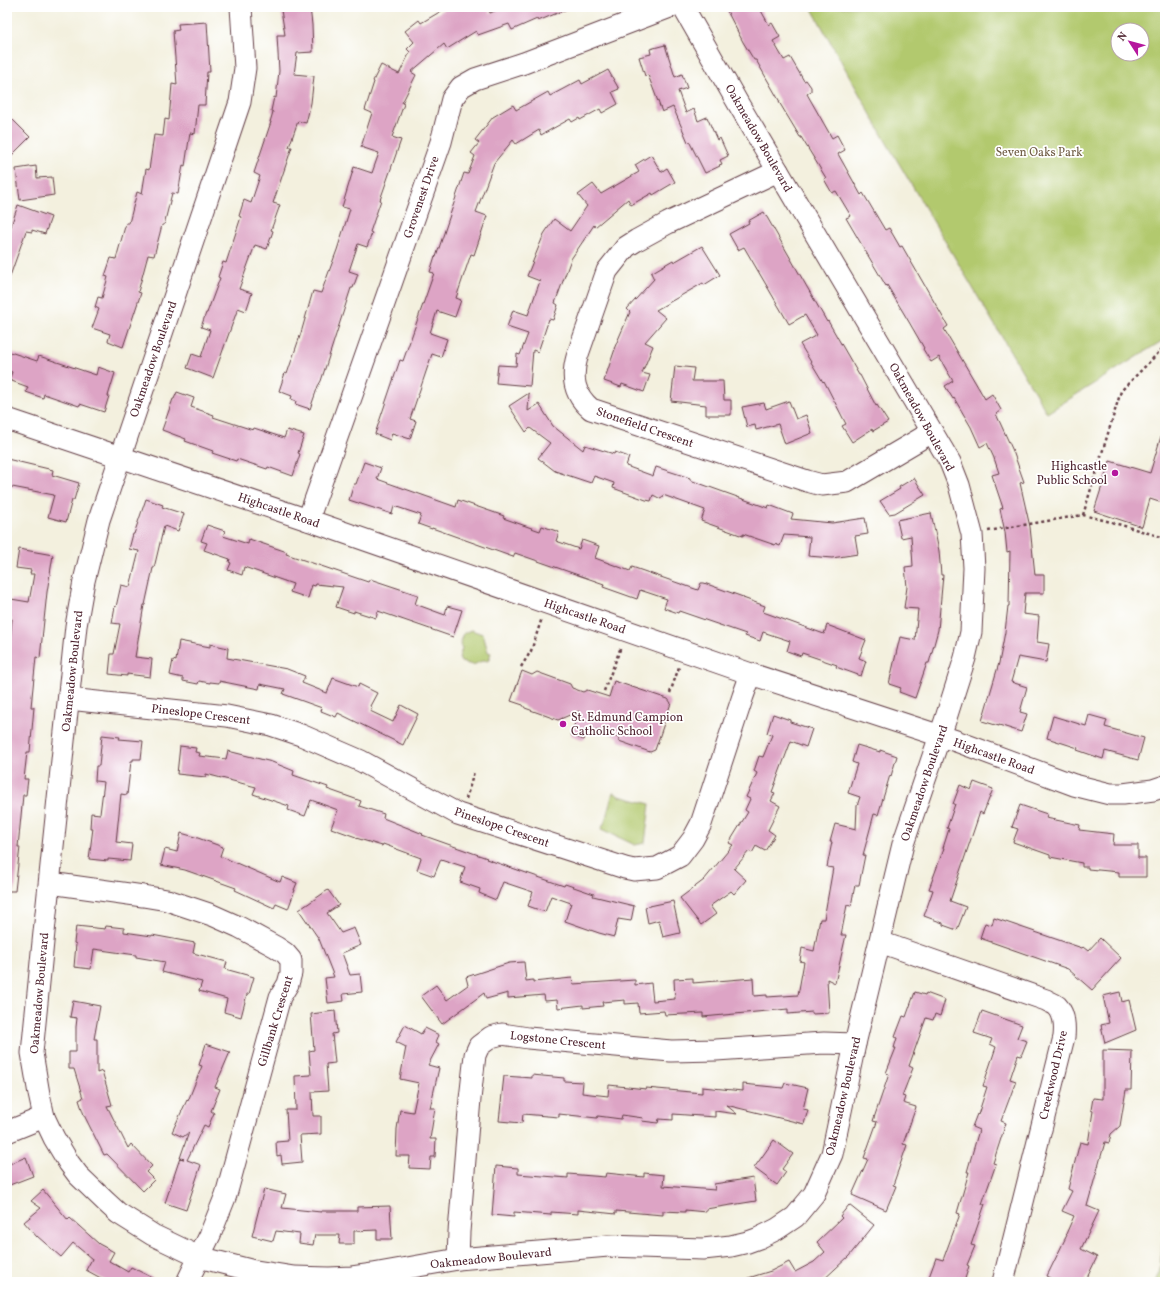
<svg xmlns="http://www.w3.org/2000/svg" width="1172" height="1289" viewBox="0 0 1172 1289" font-family="Vollkorn,serif">
  <style>
    .green { fill: #b2c96e; stroke: #7e744c; fill-rule: evenodd }
    .building { fill: #dda4c5 }
    .lines { fill: none; stroke-linecap: round; stroke-linejoin: round }
    .minor-casing { stroke: #633e46; stroke-width: 23 }
    .path { stroke: #633e46; stroke-width: 2.5; stroke-dasharray: 3 3; stroke-linecap: butt }
    .minor { stroke: #fff; stroke-width: 21 }
    .poi-dot { fill: #b5179e; stroke: #fff; stroke-width: 1.5 }
    .labels { text-anchor: middle; stroke-width: 3.5; stroke-linejoin: round; paint-order: stroke }
    .street-label { font-size: 12px; fill: #4a1f2b; stroke: #fff }
    .park-label { font-size: 12px; fill: #6e5a42; stroke: #fff }
    .poi-label { font-size: 12px; fill: #4a1f2b; stroke: #fff; text-anchor: end }
  </style>
  <rect width="100%" height="100%" fill="#fff"/>
  <filter id="ink" filterUnits="userSpaceOnUse"><feTurbulence type="fractalNoise" baseFrequency=".025" numOctaves="2"/><feDisplacementMap in="SourceGraphic" scale="8" xChannelSelector="R" yChannelSelector="G"/><feConvolveMatrix kernelMatrix="1 2 1 2 8 2 1 2 1" color-interpolation-filters="sRGB"/></filter>
  <filter id="wash" filterUnits="userSpaceOnUse"><feTurbulence type="fractalNoise" baseFrequency=".012" numOctaves="4" result="noise"/><feDisplacementMap in="SourceGraphic" scale="16" xChannelSelector="R" yChannelSelector="G"/><feGaussianBlur stdDeviation="0.9" result="paint"/><feColorMatrix in="noise" values="0 0 0 0 0 0 0 0 0 0 0 0 0 0 0 0 0 1.4 0 .05"/><feComposite in="paint" operator="in"/></filter>
  <g filter="url(#wash)">
    <rect width="100%" height="100%" fill="#f3f0de"/>
    <g class="green">
      <path d="M811,7H1165V339L1047,413L885,140ZM1118,30H1142V54H1118Z"/>
      <path d="M471,630L483,634L488,652L491,653L488,661L484,660L473,665L461,662L459,658L462,648L460,645L464,633Z"/>
      <path d="M613,792L619,796L650,804L645,843L635,845L601,829L605,822Z"/>
      <path d="M1165,1210V1282H1155L1160,1270Z"/>
    </g>
    <g id="blocks">
      <g class="building">
        <path d="M301,7H310L312,25L313,52L297,53L294,74L314,76L311,103L306,123L298,121L289,147H292L273,203L280,205L271,230L273,231L267,249L255,245L239,289L252,293L246,311L238,308L213,378L187,368L192,354L201,357L210,330L201,327L206,313H207L220,278L218,277L223,262L226,263L241,217L239,216L244,200L251,203L260,176L254,173L271,122H270L273,112L271,111L274,97L276,98L279,71L277,35H285L281,10Z"/>
        <path d="M448,7H488L490,13L504,7H572L538,21L537,19L512,30L509,24L478,35L476,31L447,49L444,44L411,72L416,75L402,103L404,104L392,137L401,140L380,200H381L370,232L372,233L367,247L358,244L349,271L358,274L353,288H351L321,381L318,386L310,409L295,404L296,401L291,399L292,396L279,391L285,373L287,374L301,333L313,291L321,293L337,250L350,209L342,207L354,167L372,173L379,153L361,147L372,113L365,110L374,82L373,81L381,65L399,74L410,52L407,49L414,42L405,31L419,20L421,23Z"/>
        <path d="M725,7H759L769,25L772,23L780,37L773,41L784,60L790,57L804,81L806,80L811,87V91L807,94L832,138L837,135L845,150L838,154L861,195L863,193L885,230L889,228L900,247L902,246L948,326L944,329L985,399L992,394L1001,410L996,414L1013,451L1024,482L1020,483L1030,527L1035,575H1044V593H1025L1023,614L1039,616L1037,642L1049,644L1046,662L1018,657L1011,682L1027,687L1020,712L1027,714L1021,732L999,725V726L982,721L999,663L1005,632L1008,606H1009L1010,551L1007,552L1005,532L1000,509L1003,508L992,475L999,473L994,458L987,443L980,447L971,427L954,398L953,399L945,386L953,381L939,357L931,362L923,349L924,348L909,322L887,285L886,286L846,218L851,216L836,191L832,193L824,179L826,178L801,137H800L779,102H780L756,60H754L743,42Z"/>
        <path d="M207,22L210,72H207L205,105H198L195,134L190,133L185,166L183,165L178,194L172,193L164,225H162L154,256L148,255L138,292L141,293L123,347L108,341L110,334L92,328L99,309L95,307L98,297L102,298L108,277L105,276L111,258L116,259L126,223H129L137,192L142,194L146,169L149,170L154,135L163,136L165,119L169,120L172,84L177,85L173,31L179,30L178,24Z"/>
        <path d="M665,45L675,77L682,74L687,88L678,91L686,113L694,109L698,121L707,117L717,140L720,138L728,156L720,160L722,164L719,165L720,166L705,173L689,141L688,142L673,107L662,112L648,75L645,76L639,57L651,54L650,49Z"/>
        <path d="M608,70L619,89L612,92L618,104L602,113L600,109L580,120L579,118L572,122L570,119L541,135L539,130L516,144L513,140L494,163L476,212L487,216L474,255L471,254L456,298L461,300L455,317L437,311L430,333L447,339L441,357L432,354L410,419L416,421L410,439L392,433L390,440L375,434L400,360L403,361L434,273L430,272L435,256L436,257L464,173L468,174L475,156L471,153L479,143L475,140L493,117L513,105L516,110L548,92L550,96L580,80L582,84Z"/>
        <path d="M7,114L30,137L7,160Z"/>
        <path d="M651,155L661,172L667,168L675,182L653,195L652,193L631,205L628,199L595,227L594,225L571,259L555,303L558,305L553,320L549,319L538,352L533,350L530,386L496,383L498,365L516,366L517,354L520,355L528,334L507,327L513,310L528,315L540,281L527,276L544,234L554,219L570,231L587,206L578,195L593,184L601,194L639,172L635,165Z"/>
        <path d="M36,166L37,178L52,177L54,195L20,200L16,169Z"/>
        <path d="M18,205L51,217L45,234L32,230V232L26,231L9,279H7V238Z"/>
        <path d="M764,212L827,322L828,321L859,375H860L876,406L877,405L888,422L873,431L872,429L852,442L842,426L846,424L824,381L823,382L800,344L817,335L805,315L789,324L744,247L738,250L729,234L749,223L748,221Z"/>
        <path d="M702,246L720,275L704,285L703,283L656,310L666,318L645,342L653,346L642,373L650,375L644,392L622,384L621,387L604,381L615,349H614L630,312L627,309L654,279L651,273L673,260L674,262Z"/>
        <path d="M7,351L37,361L39,356L96,375L98,367L115,373L108,396H109L104,412L80,404L79,406L44,394L43,398L26,392L28,387L9,380L12,372L7,370Z"/>
        <path d="M675,366L694,368L692,381H723L724,400H731V415H706V405L671,401Z"/>
        <path d="M177,392L194,398L191,407L214,415L213,417L253,430L254,428L284,438L287,430L304,435L298,453L300,454L293,476L268,467L267,469L237,459L236,461L212,453L213,451L185,441L186,439L162,430L173,399H174Z"/>
        <path d="M529,393L528,411L539,404L553,426L583,450L585,445L614,454L615,452L629,457L626,466L653,476L656,467L690,478V480L768,508L769,505L793,514L791,519L832,523L865,518L868,534L855,536L858,554L832,558L808,556L810,537L784,535L780,546L775,544V545L743,534V536L701,521L705,510L663,495L661,499L653,495L651,501L646,500L613,488L614,483L594,476L591,483L555,471L538,458L550,443L530,428L526,432L509,406Z"/>
        <path d="M789,401L796,419L806,415L812,433L785,444L778,424L756,430L755,425L747,427L742,407L764,403L766,409Z"/>
        <path d="M1162,433H1165V504L1150,499L1142,527L1094,511L1110,461L1150,473Z"/>
        <path d="M7,459L53,470L52,475L79,483L74,500H72L66,522L48,517L54,495L7,486Z"/>
        <path d="M364,462L381,468L377,479L456,507L458,500L504,516L503,518L540,531L542,526L559,532L556,541L579,549L582,540L599,546L595,558L630,571L632,567L698,590L701,583H704L743,597V598L765,606L763,612L824,634L827,625L866,640L859,658L866,661L861,676L836,667L837,665L802,653L801,656L787,651L790,641L763,632L760,641L745,636L746,634L711,622L679,611L678,613L664,608L667,599L640,590L637,599L603,587L604,584L515,553L513,557L432,528V529L418,524L421,515L394,506L392,514L349,500L354,484H356Z"/>
        <path d="M914,478L925,495L895,513L889,514L880,501L900,489L899,487Z"/>
        <path d="M146,499L163,505L162,507L184,514L178,531L164,526L154,568H153L145,605H144L135,657L152,659L150,677L127,674V676L109,674L111,654H114L120,624L112,623L115,606L116,607L121,585L130,587L139,551L129,549L133,534H134Z"/>
        <path d="M931,513L939,551L941,575H943L938,630L929,663H927L915,698L899,692L901,688L889,684L900,637L915,640L918,609L904,608L907,587L905,567L913,566L911,536L901,538L897,520Z"/>
        <path d="M207,525L225,531L223,536L248,544L249,539L287,552L286,554L368,582L370,579L418,595L415,604L445,615L447,606L462,610L453,637L378,611L376,618L354,611V613L336,607L343,587L316,584L315,586L312,585L308,598L290,592L293,584L244,567L242,575L228,570L231,563L229,562L230,559L204,550L207,543L201,541Z"/>
        <path d="M19,549L53,555L47,592L40,658L36,657L31,707H34L30,752H27L24,779H28L26,795H23L18,847H20L15,891H7V676L12,619L8,618L11,599L29,602L34,574H30L31,570L16,568Z"/>
        <path d="M179,641L210,647V644L228,648L227,658L287,669L305,676L302,683L327,693L333,678L358,687L359,684L377,693L370,706L372,707L370,711L393,722L401,705L418,714L403,745L338,713L336,717L321,711L322,708L283,694L285,689L260,684L259,689L219,681V683L210,682V683L199,681L198,684L183,681V678L170,675L173,660L176,661Z"/>
        <path d="M522,671L532,675L537,672L570,684L572,688L583,692L587,690L609,697L614,681L668,699L671,703L655,750L650,752L619,741L618,737L598,730L593,732L587,730L584,740L571,735L579,711L558,720L525,708L523,705L511,701Z"/>
        <path d="M773,714L790,720V722L812,729L806,747L791,741L772,792L775,793L771,801L780,806L768,830L775,835L765,851L756,846L752,853L749,851L734,869L746,880L734,894L731,891L710,906L716,914L701,925L680,898L704,880L733,845L729,843L748,812L745,810L750,799L746,797L757,773L754,771L759,756L763,757L772,735L767,733Z"/>
        <path d="M1089,715L1107,720L1105,727L1144,738L1138,760L1105,751L1103,759L1077,750L1078,748L1047,738L1053,716L1086,726Z"/>
        <path d="M102,735L120,737L119,739L143,741L141,759H133V761H131L127,795L121,794L116,842L132,844L130,861L108,859V861L89,859L93,828H90L91,813L100,814L104,782L95,781L96,766H99Z"/>
        <path d="M857,745L880,752V750L897,756L891,776L890,775L878,815L874,814L863,855H865L859,885H855L851,906L847,905L841,935H846L835,983L827,979L829,1013L812,1014V1012L788,1014V1009L703,1017V1013L665,1015L664,1011L639,1013L638,1003L625,1004V1000L602,1002L603,1006L583,1008V1005L558,1008L557,1000L545,1001L544,995L508,998V993L486,999L484,993L442,1024L421,996L436,985L447,1000L468,985L466,977L509,963L524,962L526,981L533,980V982L572,978L573,984L635,980V985L651,983L653,1001L675,999L674,979L693,978V983L753,978L754,996L767,995V997L798,995L804,962L800,961L802,948L814,951L820,919H824L833,868L827,867L832,842H830L835,824L856,829L857,806L860,797L848,793L857,764L852,762Z"/>
        <path d="M180,746L196,748L195,752L200,753L199,756L226,759L228,751L272,762L294,771L293,775L328,787L327,789L361,801L359,806L384,814L383,818L423,834L422,835L487,858L486,859L564,886L565,884L594,894L593,896L634,906L631,921L618,919L614,937L599,933L565,921L571,903L551,896L545,912L528,906L533,892L503,882L496,900L479,893L480,889L460,882L465,867L441,859L434,876L417,870L421,858L383,844L382,846L356,838V837L331,828L338,810L311,800L305,816L288,810L289,806L253,794L256,787L206,774V777L177,774Z"/>
        <path d="M974,782L993,789L983,814L980,812L950,901L966,907L957,930L943,925V923L924,916L933,890L929,889L944,848H943L949,829L947,828L955,804H953L960,785L971,790Z"/>
        <path d="M1020,805L1047,814L1046,818L1080,825L1079,830L1114,834L1113,845H1138V858H1146V877H1119V872L1088,869V867H1082V863L1050,857V855L1013,842L1018,829L1012,827Z"/>
        <path d="M181,833L195,837L223,847L220,856L280,882L282,877L297,883L294,890H295L288,909L276,904L274,908L235,890L236,888L185,870L161,865L165,849L177,852Z"/>
        <path d="M328,890L339,905L327,913L341,933L354,928L361,945L342,953L350,975L360,974L362,992L343,994L344,1001L328,1003L325,978L334,977L319,939L299,910Z"/>
        <path d="M673,901L680,933L663,937L659,920L648,923L645,907Z"/>
        <path d="M994,918L1082,948L1083,947L1088,951L1100,938L1121,958L1092,990L1068,969L980,938L985,923L992,925Z"/>
        <path d="M76,926L105,929L106,926L124,928V932L152,936V935L195,943L193,953L227,962L225,969L254,977L249,994H247L241,1017L224,1012L227,999L199,991L202,982L162,972L165,962L136,957V955L94,949L91,969L74,967L76,944L74,943Z"/>
        <path d="M915,992L925,995L926,993L945,1000L940,1016L935,1014L933,1020L926,1018L909,1066L913,1068L902,1096L905,1097L903,1103L916,1107L903,1144L907,1145L893,1185L896,1186L886,1210L852,1195L868,1159L864,1158L877,1122L873,1121L889,1074L886,1073L896,1048H894L897,1038L895,1037L903,1016L906,1017Z"/>
        <path d="M1120,992L1122,1002L1129,1000L1136,1030L1105,1043L1101,1025L1109,1023L1103,996Z"/>
        <path d="M73,1001L100,1006L94,1039H97V1073L102,1071L112,1105L107,1106L128,1148L131,1144L152,1166L146,1172L154,1180L143,1191L107,1154L104,1155L84,1115L79,1100L83,1098L74,1069H69V1052H76V1027L77,1018L70,1017Z"/>
        <path d="M335,1011L337,1033L332,1034L335,1063L326,1064L328,1091L312,1092L313,1116H321V1134L300,1135L302,1162L282,1164L281,1155L277,1156L276,1142L288,1141L286,1110H296L295,1076L311,1075L309,1051L314,1050L311,1014Z"/>
        <path d="M982,1011L1022,1025L1017,1038L1027,1041L1021,1056L1018,1055L1010,1079L1016,1081L1001,1121L1006,1123L993,1163L996,1164L982,1204H985L971,1245L975,1246L967,1265L969,1266L964,1282H942L929,1277L936,1258L943,1260L960,1214L957,1213L969,1172H967L979,1130L972,1127L977,1114L978,1115L987,1087L983,1086L996,1047L990,1044L992,1039L974,1033Z"/>
        <path d="M405,1025L421,1034L425,1028L439,1035L436,1042L439,1044L428,1065L439,1068L430,1108H435L430,1139H436L435,1157H431L430,1169L409,1168L410,1156H396L397,1129L400,1110L413,1112L419,1083L400,1079L406,1047L396,1042Z"/>
        <path d="M206,1044L230,1052L215,1087L220,1089L211,1111L214,1113L208,1127L204,1125L187,1160L201,1165L186,1210L165,1203L180,1158L184,1159L180,1158L189,1132L183,1137L172,1132L187,1100L188,1101L202,1066L199,1065Z"/>
        <path d="M1103,1050L1132,1051L1131,1090H1126L1120,1126L1111,1134L1109,1143L1105,1142L1087,1206L1099,1211L1081,1249L1097,1257L1085,1282H1059L1047,1276L1067,1235L1066,1234L1074,1216L1062,1211L1072,1191L1068,1189L1080,1142L1088,1144L1093,1111L1091,1110L1093,1098L1103,1099Z"/>
        <path d="M532,1075L564,1078V1081L583,1082L582,1093L608,1096L609,1085L646,1089V1088L702,1093V1087L743,1091V1084L783,1088L785,1083L808,1088L803,1109L808,1110L804,1124L726,1105L737,1114L715,1111V1117L673,1114V1120L659,1119L658,1123L642,1121L643,1118L622,1115L621,1119L598,1116L597,1118L559,1114V1117L523,1114L522,1123L499,1121L504,1076L532,1078Z"/>
        <path d="M774,1140L793,1154L782,1169L786,1172L777,1185L754,1168Z"/>
        <path d="M26,1157L33,1176L7,1186V1165Z"/>
        <path d="M496,1166L518,1168V1174L568,1178V1174L605,1177L606,1173L644,1177V1173L664,1175L663,1186L715,1190L714,1184L753,1178L756,1201L706,1209V1212L685,1210V1212L663,1211V1215L616,1211V1214L578,1210V1214L551,1212V1215L514,1212V1217L492,1215Z"/>
        <path d="M264,1189L286,1194L282,1208L321,1212V1211H357V1207L390,1206L392,1239H377V1230L354,1231V1244H339L340,1235H315L313,1245L299,1243L300,1234L276,1231L273,1241L252,1236Z"/>
        <path d="M43,1190L68,1220L70,1218L99,1244L114,1252L109,1261L128,1272L131,1267L161,1282H108L86,1270L92,1259L73,1243L61,1257L37,1236V1237L24,1222L41,1208L31,1201Z"/>
        <path d="M849,1205L874,1225L849,1256L821,1282H746L745,1279L771,1271L789,1262L795,1272L814,1262L825,1252L817,1242L842,1218L840,1216Z"/>
      </g>
    </g>
  </g>
  <g filter="url(#ink)">
    <use href="#blocks" fill-opacity="0" stroke="#633e46" stroke-width="1"/>
    <g class="lines">
      <g class="minor-casing">
        <g id="minor">
          <path d="M241,7L245,68L240,102L99,520L84,581L76,626L43,942L32,1053L39,1094L44,1117L54,1138L69,1163L78,1175L106,1202L118,1213L153,1235L199,1257L250,1270L294,1277L329,1278L352,1277L373,1274L458,1259L608,1246L703,1249L731,1246L748,1242L759,1238L777,1229L795,1217L814,1194L832,1154L855,1044L903,844L945,721L965,658L971,632L974,568L972,534L959,485L950,462L739,105L683,7"/>
          <path d="M778,171L668,223L637,240L626,247L607,271L577,357C571,378 574,395 591,409L807,481L822,485L847,482L932,432"/>
          <path d="M7,419L308,520L751,674L956,741L1074,785L1110,794H1123L1153,790L1165,786"/>
          <path d="M308,520L441,142L452,99L461,87L475,79L524,63L670,7"/>
          <path d="M69,699L227,716L271,725L301,735L361,761L458,814L625,868L634,870L657,868L680,856L693,839L701,824L743,696L751,674"/>
          <path d="M50,883L143,896L167,900L212,915L239,927L276,947L285,953L291,960V973L288,984L280,997L226,1195L210,1235L187,1282"/>
          <path d="M880,942L1046,1000C1049,1002 1055,1004 1057,1006C1065,1014 1065,1027 1064,1037L1003,1282"/>
          <path d="M7,1132L44,1117"/>
          <path d="M458,1259L459,1232L470,1099L475,1055L479,1046L491,1037L502,1034L528,1038L671,1051L716,1050L824,1043L855,1044"/>
        </g>
      </g>
      <g class="path">
        <path d="M1083,515L1121,391L1165,346"/>
        <path d="M988,531L1083,515L1111,522L1165,538"/>
        <path d="M521,667L531,651L542,618"/>
        <path d="M604,691L621,647"/>
        <path d="M670,693L679,667"/>
        <path d="M466,799L474,772"/>
      </g>
      <use href="#minor" class="minor"/>
    </g>
  </g>
  <g class="poi-dot">
    <circle cx="1115" cy="473" r="4"/>
    <circle cx="563" cy="724" r="4"/>
  </g>
  <g class="labels">
    <g class="street-label">
      <text transform="translate(759 138) rotate(60)" y="4">Oakmeadow Boulevard</text>
      <text transform="translate(421 197) rotate(-71)" y="4">Grovenest Drive</text>
      <text transform="translate(153 359) rotate(-71)" y="4">Oakmeadow Boulevard</text>
      <text transform="translate(922 417) rotate(61)" y="4">Oakmeadow Boulevard</text>
      <text transform="translate(645 427) rotate(19)" y="4">Stonefield Crescent</text>
      <text transform="translate(279 510) rotate(19)" y="4">Highcastle Road</text>
      <text transform="translate(585 616) rotate(19)" y="4">Highcastle Road</text>
      <text transform="translate(72 671) rotate(-84)" y="4">Oakmeadow Boulevard</text>
      <text transform="translate(201 714) rotate(7)" y="4">Pineslope Crescent</text>
      <text transform="translate(994 756) rotate(20)" y="4">Highcastle Road</text>
      <text transform="translate(924 783) rotate(-71)" y="4">Oakmeadow Boulevard</text>
      <text transform="translate(502 827) rotate(19)" y="4">Pineslope Crescent</text>
      <text transform="translate(39 993) rotate(-85)" y="4">Oakmeadow Boulevard</text>
      <text transform="translate(275 1021) rotate(-73)" y="4">Gillbank Crescent</text>
      <text transform="translate(558 1040) rotate(6)" y="4">Logstone Crescent</text>
      <text transform="translate(1053 1075) rotate(-77)" y="4">Creekwood Drive</text>
      <text transform="translate(843 1096) rotate(-77)" y="4">Oakmeadow Boulevard</text>
      <text transform="translate(491 1258) rotate(-6)" y="4">Oakmeadow Boulevard</text>
    </g>
    <g class="park-label">
      <text x="1039" y="156">Seven Oaks Park</text>
    </g>
    <g class="poi-label">
      <text x="1107" y="470">Highcastle<tspan x="1107" dy="14">Public School</tspan></text>
      <text x="571" y="721" text-anchor="start">St. Edmund Campion<tspan x="571" dy="14">Catholic School</tspan></text>
    </g>
  </g>
  <rect width="1172" height="1289" fill="none" stroke="#fff" stroke-width="24"/>
  <g transform="translate(1130 42) rotate(306)"><circle r="19" fill="#ffffff" stroke="#b7a5aa"/>
  <path d="M0-3L7 15L0 10L-7 15Z" fill="#b5179e"/>
  <text y="-6" font-size="11" font-weight="bold" text-anchor="middle" fill="#4a1f2b">N</text>
  </g>
</svg>
